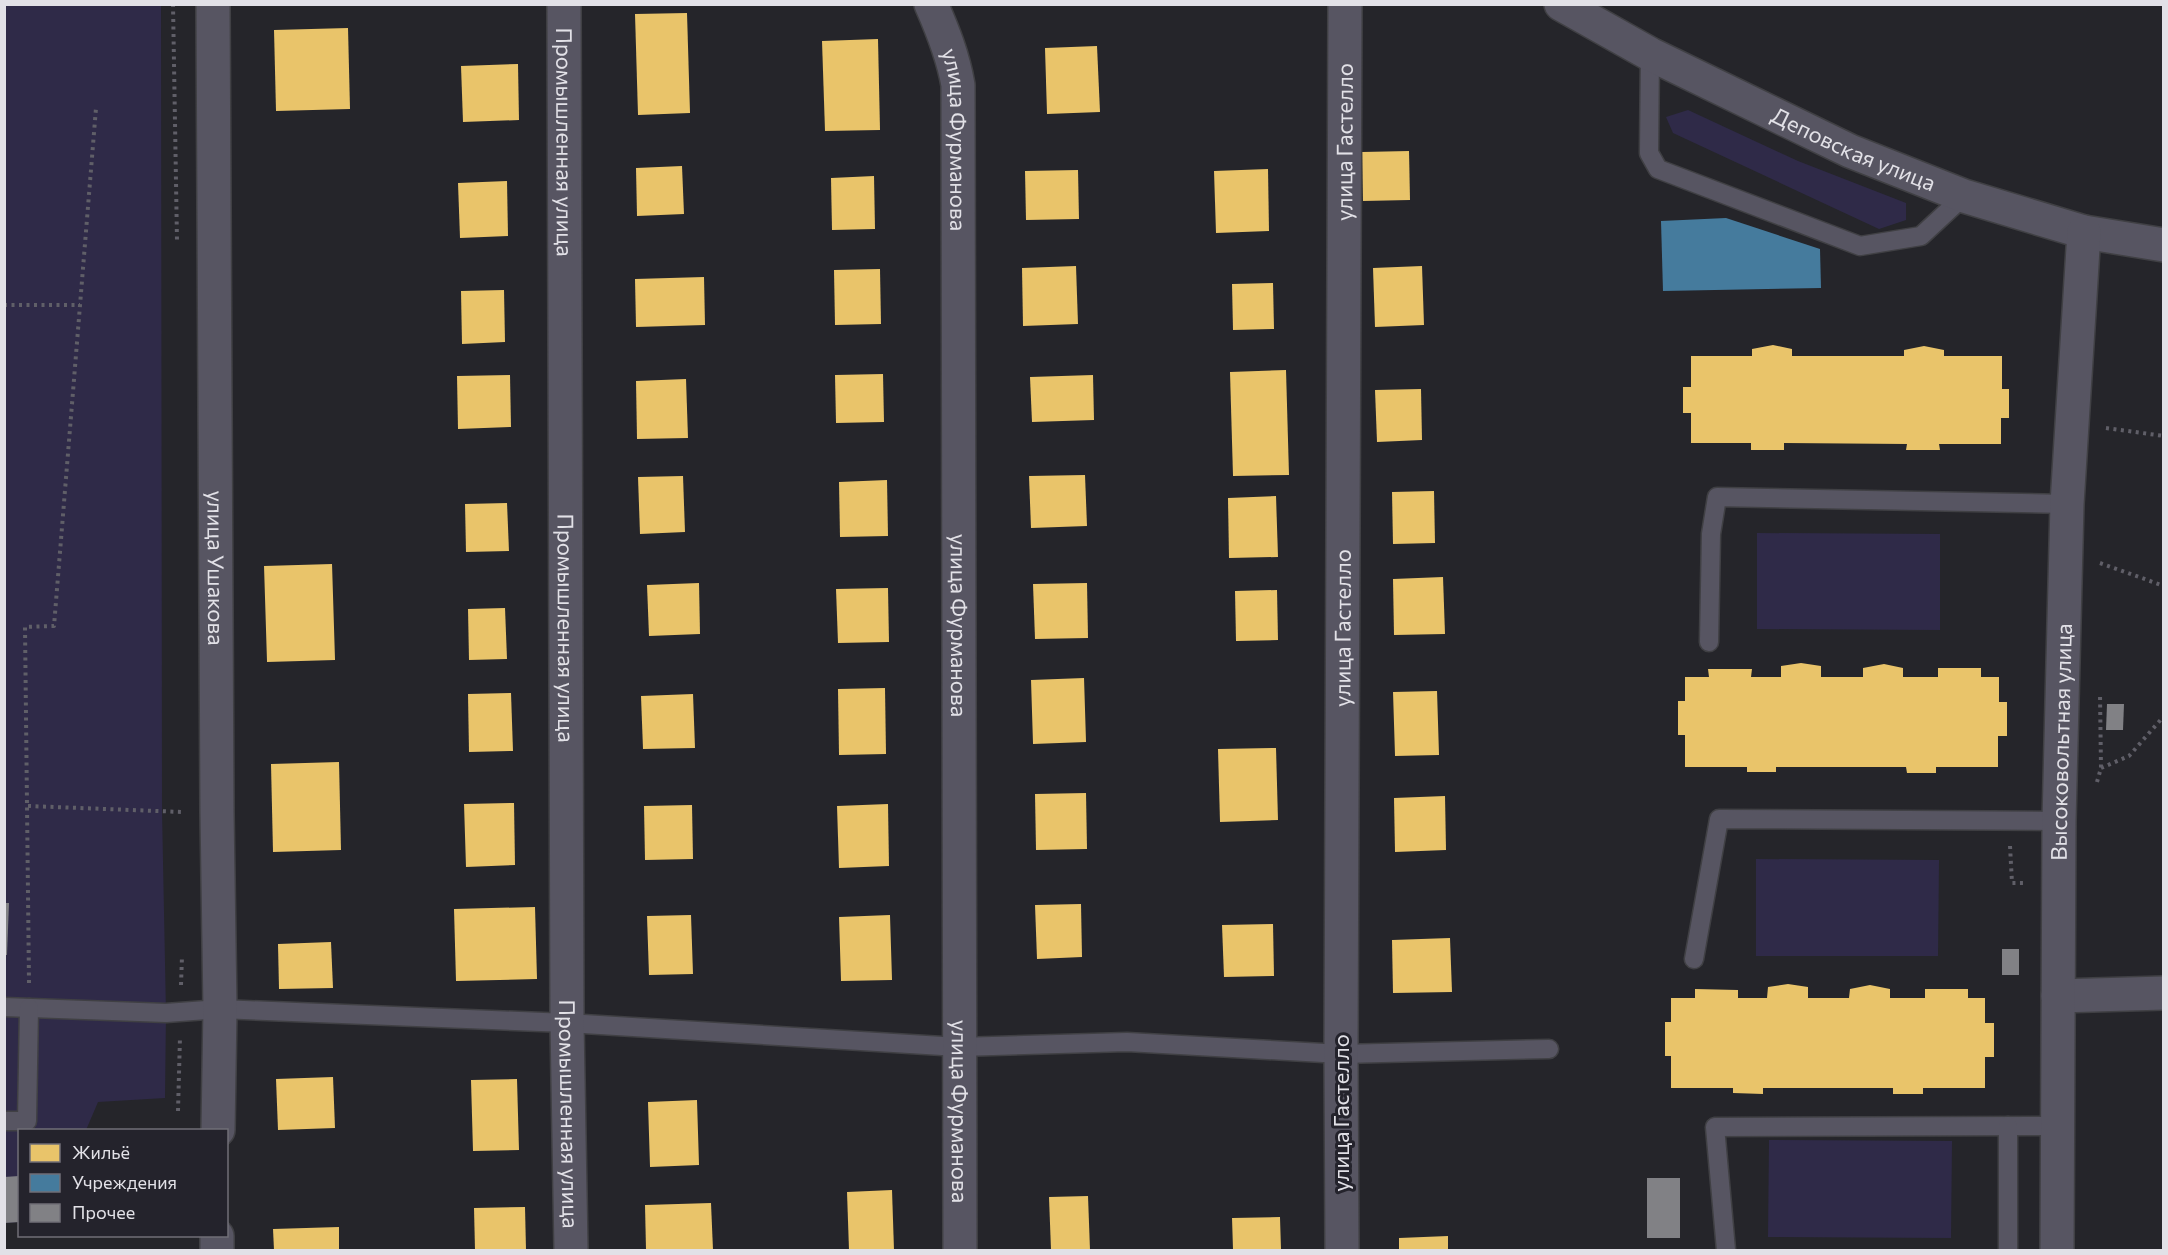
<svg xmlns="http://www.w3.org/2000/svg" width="2168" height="1255" viewBox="0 0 2168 1255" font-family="Commissioner,sans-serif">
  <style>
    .green { fill: #2f2a48 }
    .homes { fill: #e9c46a }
    .public { fill: #457b9d }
    .building { fill: #818185 }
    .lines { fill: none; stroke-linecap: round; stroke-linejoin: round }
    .service-casing { stroke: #404044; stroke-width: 21 }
    .minor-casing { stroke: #404044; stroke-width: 36 }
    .tertiary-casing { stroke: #404044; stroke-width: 36 }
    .path { stroke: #605f68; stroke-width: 4; stroke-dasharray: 3 4.5; stroke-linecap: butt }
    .service { stroke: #575562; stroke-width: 18 }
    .minor { stroke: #575562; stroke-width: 33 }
    .tertiary { stroke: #575562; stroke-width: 33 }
    .labels { text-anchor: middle; stroke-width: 6; stroke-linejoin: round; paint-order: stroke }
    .street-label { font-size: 22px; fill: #e2e1e7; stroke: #24232c }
  </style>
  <rect width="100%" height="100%" fill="#25252a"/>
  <g class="green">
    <path d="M5,5H161L162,811L166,1013L165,1098L98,1102L86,1130H20L19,1222L5,1223Z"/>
    <path d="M1688,110L1798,161L1906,203V220L1879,229L1673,133L1666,117Z"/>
    <path d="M1757,533L1940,534V630L1757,629Z"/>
    <path d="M1756,859L1939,860L1938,956H1756Z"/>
    <path d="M1769,1140L1952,1141L1951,1238L1768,1237Z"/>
  </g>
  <g class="homes">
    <path d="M687,13L690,113L638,115L635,14Z"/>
    <path d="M348,28L350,109L276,111L274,30Z"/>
    <path d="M878,39L880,130L825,131L822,41Z"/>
    <path d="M1097,46L1100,112L1047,114L1045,48Z"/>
    <path d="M518,64L519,120L463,122L461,66Z"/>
    <path d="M1409,151L1410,200L1363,201L1362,152Z"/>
    <path d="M682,166L684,214L637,216L636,168Z"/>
    <path d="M1268,169L1269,231L1216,233L1214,171Z"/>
    <path d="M1078,170L1079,219L1026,220L1025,171Z"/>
    <path d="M874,176L875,229L832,230L831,178Z"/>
    <path d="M507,181L508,236L460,238L458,183Z"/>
    <path d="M1076,266L1078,324L1023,326L1022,268Z"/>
    <path d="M1422,266L1424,325L1375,327L1373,268Z"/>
    <path d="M880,269L881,324L835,325L834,270Z"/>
    <path d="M704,277L705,325L636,327L635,279Z"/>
    <path d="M1273,283L1274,329L1233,330L1232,284Z"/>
    <path d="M504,290L505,342L462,344L461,291Z"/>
    <path d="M1773,345L1792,349V356H1904V350L1924,346L1944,350V356H2002V389H2009V418H2001V444H1939L1940,450H1906L1907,444L1784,443V450H1751V443H1691V413H1683V387H1691V356H1752V349Z"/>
    <path d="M1286,370L1289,475L1233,476L1230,372Z"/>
    <path d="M883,374L884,422L836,423L835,375Z"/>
    <path d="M510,375L511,427L458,429L457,376Z"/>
    <path d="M1093,375L1094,420L1032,422L1030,377Z"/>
    <path d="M686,379L688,438L637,439L636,381Z"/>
    <path d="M1421,389L1422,440L1377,442L1375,390Z"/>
    <path d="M1085,475L1087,526L1031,528L1029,476Z"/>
    <path d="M683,476L685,532L640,534L638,477Z"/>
    <path d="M887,480L888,536L840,537L839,482Z"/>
    <path d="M1434,491L1435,543L1393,544L1392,492Z"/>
    <path d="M1276,496L1278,557L1229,558L1228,498Z"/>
    <path d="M507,503L509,551L466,552L465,504Z"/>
    <path d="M332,564L335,660L267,662L264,566Z"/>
    <path d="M1443,577L1445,634L1394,635L1393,579Z"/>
    <path d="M699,583L700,634L649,636L647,585Z"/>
    <path d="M1087,583L1088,638L1035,639L1033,584Z"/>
    <path d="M888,588L889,642L838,643L836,589Z"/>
    <path d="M1277,590L1278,640L1236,641L1235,591Z"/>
    <path d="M505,608L507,659L469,660L468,609Z"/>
    <path d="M1801,663L1821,666V677H1863V668L1884,664L1903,668V677H1938V668H1981V677H1999V702H2007V736H1998V767H1936V773H1907L1906,767H1776V772H1747V767H1685V735H1678V701H1685V677H1709L1708,669H1752L1751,677H1781V666Z"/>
    <path d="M1084,678L1086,742L1033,744L1031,680Z"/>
    <path d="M885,688L886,754L839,755L838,689Z"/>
    <path d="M1437,691L1439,755L1395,756L1393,692Z"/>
    <path d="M511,693L513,751L469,752L468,694Z"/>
    <path d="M693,694L695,748L643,749L641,696Z"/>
    <path d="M1276,748L1278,820L1220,822L1218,749Z"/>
    <path d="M339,762L341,850L273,852L271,764Z"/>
    <path d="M1086,793L1087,849L1036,850L1035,794Z"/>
    <path d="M1445,796L1446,850L1395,852L1394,798Z"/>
    <path d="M514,803L515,865L466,867L464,804Z"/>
    <path d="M888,804L889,866L839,868L837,806Z"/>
    <path d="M692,805L693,859L645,860L644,806Z"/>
    <path d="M1081,904L1082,957L1037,959L1035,905Z"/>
    <path d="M535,907L537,979L456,981L454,909Z"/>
    <path d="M691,915L693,974L649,975L647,916Z"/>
    <path d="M890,915L892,980L841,981L839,917Z"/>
    <path d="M1273,924L1274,976L1224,977L1222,925Z"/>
    <path d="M1450,938L1452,992L1393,993L1392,940Z"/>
    <path d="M331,942L333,988L279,989L278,944Z"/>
    <path d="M1788,984L1808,987V998H1849L1850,989L1870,985L1890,989V998H1925V989H1968V998H1985V1023H1994V1057H1985V1088H1923V1094H1893V1088H1763V1094L1733,1093V1088H1671V1056H1665V1022H1671V998H1695V989L1738,990V998H1767L1768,987Z"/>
    <path d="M333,1077L335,1128L278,1130L276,1079Z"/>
    <path d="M517,1079L519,1150L473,1151L471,1080Z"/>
    <path d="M697,1100L699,1165L650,1167L648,1102Z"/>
    <path d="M892,1190L894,1250H849L847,1192Z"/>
    <path d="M1088,1196L1090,1250H1051L1049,1197Z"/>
    <path d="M711,1203L713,1250H646L645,1205Z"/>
    <path d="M525,1207L526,1250H475L474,1208Z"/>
    <path d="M1280,1217L1281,1250H1233L1232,1218Z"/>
    <path d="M339,1227V1250H274L273,1229Z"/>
    <path d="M1448,1236V1250H1399V1238Z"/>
  </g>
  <path class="public" d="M1726,218L1820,249L1821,288L1663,291L1661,221Z"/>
  <g class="building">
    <path d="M2107,704H2124L2123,730H2106Z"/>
    <path d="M4,903H9L7,955H4Z"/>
    <rect x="2002" y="949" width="17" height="26"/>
    <path d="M19,1176L20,1222L4,1223V1177Z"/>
    <rect x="1647" y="1178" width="33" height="60"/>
  </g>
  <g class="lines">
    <g class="service-casing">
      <g id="service">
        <path d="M1650,54L1649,153L1658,169L1860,246L1921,236L1964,196"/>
        <path d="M1709,642L1711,534L1717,497L2067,504"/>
        <path d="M1694,959L1719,819L2059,821"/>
        <path d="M4,1007L166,1013L220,1009L567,1023L959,1047L1127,1042L1341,1054L1549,1049"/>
        <path d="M4,1121H27L29,1008"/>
        <path d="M1726,1250L1715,1127L2058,1126"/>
        <path d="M2008,1250V1126"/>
      </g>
    </g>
    <g class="minor-casing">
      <g id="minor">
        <path id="s1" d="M213,4L217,813L220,1009L218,1130"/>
        <path id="s2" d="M564,4L567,1023L571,1250"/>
        <path id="s3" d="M931,4C943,31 953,56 958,85L960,1250"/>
        <path d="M2058,996L2164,993"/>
        <path d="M217,1250V1236"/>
        <path id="s4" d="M1342,1250L1341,1054L1345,4"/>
      </g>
    </g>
    <g class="tertiary-casing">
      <g id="tertiary">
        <path id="s5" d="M1561,4L1650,54L1850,151L1964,196L2084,232L2164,245"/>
        <path id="s6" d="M2057,1250L2059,821L2067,504L2084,232"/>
      </g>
    </g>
    <g class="path">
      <path d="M173,4L177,241"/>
      <path d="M4,305H80"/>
      <path d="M2106,428L2164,436"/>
      <path d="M2100,563L2164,586"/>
      <path d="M2101,768L2129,756L2164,716"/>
      <path d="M2097,782L2101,768L2100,694"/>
      <path d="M28,806L183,812"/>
      <path d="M2010,846L2012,883H2024"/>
      <path d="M29,983L25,627L54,626L96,108"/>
      <path d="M181,985L182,956"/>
      <path d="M178,1111L180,1037"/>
    </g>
    <use href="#service" class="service"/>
    <use href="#minor" class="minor"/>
    <use href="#tertiary" class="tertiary"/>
  </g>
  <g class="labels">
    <g class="street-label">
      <text dy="8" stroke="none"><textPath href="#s3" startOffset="140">улица Фурманова</textPath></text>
      <text dy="8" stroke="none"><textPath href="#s2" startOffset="138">Промышленная улица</textPath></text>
      <text dy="8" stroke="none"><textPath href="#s4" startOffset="1108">улица Гастелло</textPath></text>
      <text dy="8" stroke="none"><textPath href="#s5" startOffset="327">Деповская улица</textPath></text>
      <text dy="8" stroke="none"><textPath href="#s1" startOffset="564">улица Ушакова</textPath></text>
      <text dy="8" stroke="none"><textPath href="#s3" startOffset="626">улица Фурманова</textPath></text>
      <text dy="8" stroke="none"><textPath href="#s2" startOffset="624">Промышленная улица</textPath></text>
      <text dy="8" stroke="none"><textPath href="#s4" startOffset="622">улица Гастелло</textPath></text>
      <text dy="8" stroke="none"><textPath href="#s6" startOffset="508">Высоковольтная улица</textPath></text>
      <text dy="8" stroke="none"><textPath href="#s3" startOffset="1112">улица Фурманова</textPath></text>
      <text dy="8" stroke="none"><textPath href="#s2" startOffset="1110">Промышленная улица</textPath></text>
      <text transform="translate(1341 1113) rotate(-90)" y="8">улица Гастелло</text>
    </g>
  </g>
  <rect width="2168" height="1255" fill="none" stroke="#e2e1e7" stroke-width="12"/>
  <rect x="18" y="1129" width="210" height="108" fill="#24232c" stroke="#706f77" stroke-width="1.5"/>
  <rect x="30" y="1144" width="30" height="18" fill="#e9c46a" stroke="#706f77" stroke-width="1.5"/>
  <text x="72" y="1159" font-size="18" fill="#e2e1e7">Жильё</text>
  <rect x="30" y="1174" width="30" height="18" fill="#457b9d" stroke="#706f77" stroke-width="1.5"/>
  <text x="72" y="1189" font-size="18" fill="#e2e1e7">Учреждения</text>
  <rect x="30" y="1204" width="30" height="18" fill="#818185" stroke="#706f77" stroke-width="1.5"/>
  <text x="72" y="1219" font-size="18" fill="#e2e1e7">Прочее</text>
</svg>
